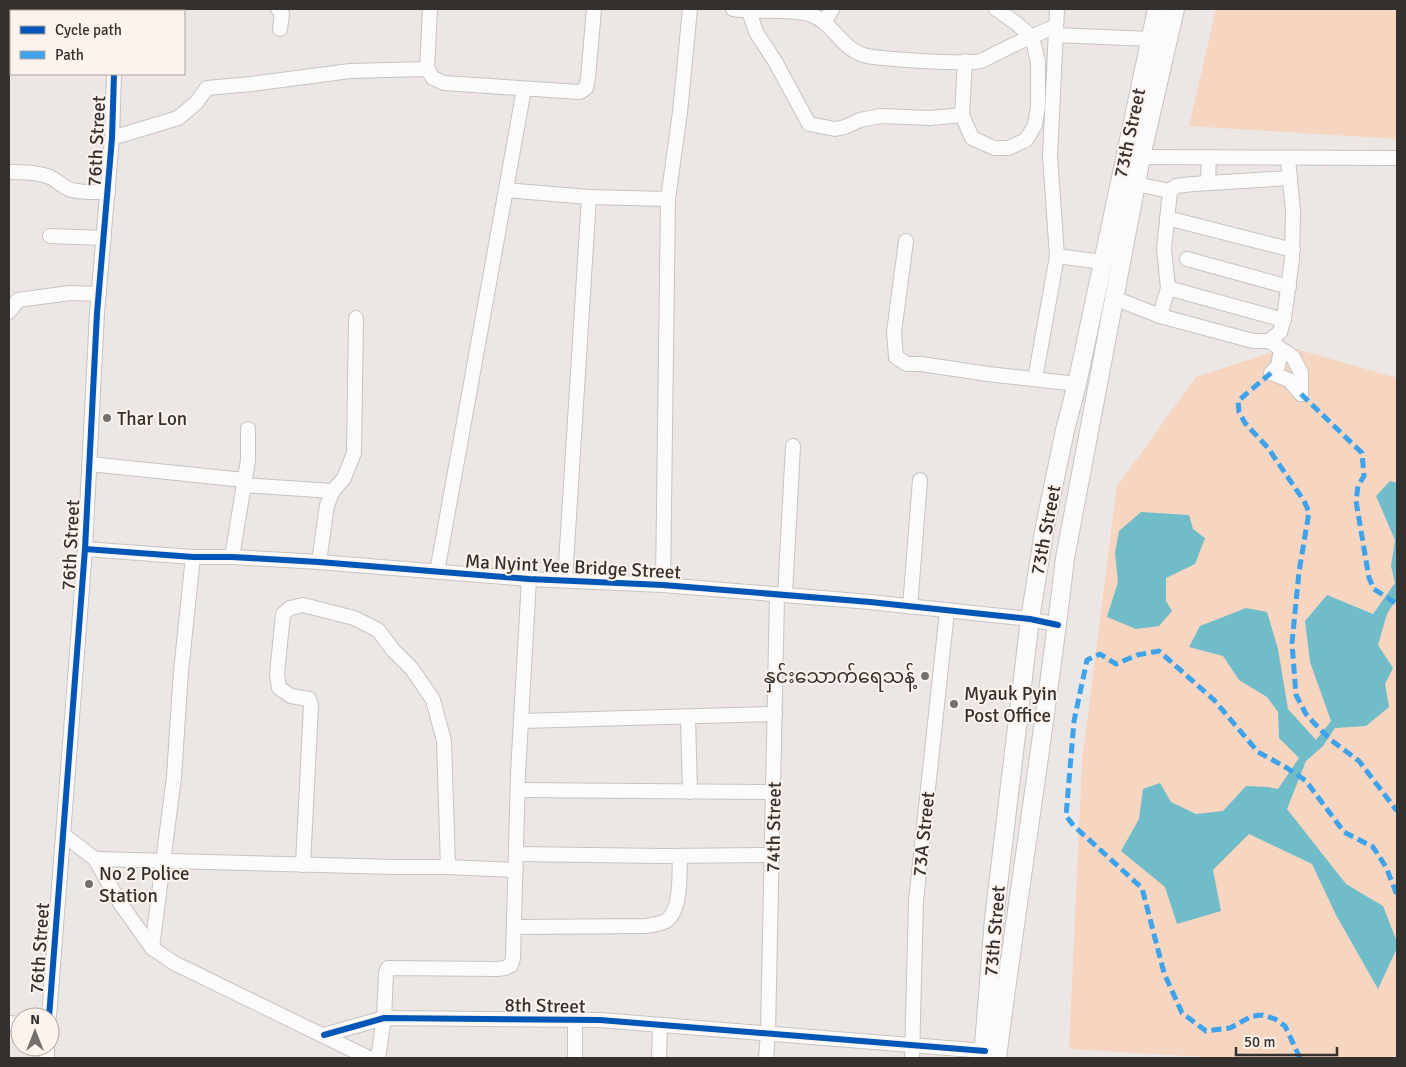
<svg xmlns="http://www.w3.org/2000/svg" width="1406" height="1067" viewBox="0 0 1406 1067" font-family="Signika,'Noto Sans Myanmar',sans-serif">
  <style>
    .green { fill: #f6d5c1 }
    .water { fill: #71bcc9 }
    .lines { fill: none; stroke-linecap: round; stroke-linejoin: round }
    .minor-casing { stroke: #c7c3c1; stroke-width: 16 }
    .major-casing { stroke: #c7c3c1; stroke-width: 20 }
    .minor { stroke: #fcfbfb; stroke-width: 14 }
    .major { stroke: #fcfbfb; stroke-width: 18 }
    .quiet { stroke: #3ea3eb; stroke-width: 5; stroke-dasharray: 10 5; stroke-linecap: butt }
    .cycleway-casing { stroke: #fdf3ed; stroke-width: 9 }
    .cycleway { stroke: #0057b8; stroke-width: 6 }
    .poi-dot { fill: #74706e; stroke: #fdf3ed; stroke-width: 2 }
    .labels { text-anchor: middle; stroke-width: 4; stroke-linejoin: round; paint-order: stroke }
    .street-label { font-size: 19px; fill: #34302e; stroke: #fdf3ed }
    .poi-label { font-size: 19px; fill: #34302e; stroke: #fdf3ed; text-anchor: start }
  </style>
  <rect width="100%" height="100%" fill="#ece7e4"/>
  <g class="green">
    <path d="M1216,9H1397V139L1189,126Z"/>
    <path d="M1289,347L1397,378V1058H1222L1069,1049L1082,761L1117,486L1196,377Z"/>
  </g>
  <g class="water">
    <path d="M1390,481L1397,483V598L1387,614L1378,645L1393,668L1385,684L1389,707L1366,726L1335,728L1323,746L1306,761L1287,809L1346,884L1383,906L1397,942V948L1378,989L1336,915L1312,864L1249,834L1213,870L1221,911L1177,924L1165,887L1121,851L1139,819L1143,789L1160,783L1171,802L1196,814L1223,811L1246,786L1268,787L1278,789L1299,758L1279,738L1278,712L1267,697L1239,680L1223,656L1189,647L1200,626L1246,608L1267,612L1278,649L1288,709L1316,740L1331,721L1310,662L1305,621L1327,595L1373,614L1395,583L1391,566L1395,540L1376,496Z"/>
    <path d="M1141,512L1189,515L1193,529L1205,538L1195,564L1166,578V601L1172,611L1159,626L1136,629L1107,617L1118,582L1115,553L1119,531Z"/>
  </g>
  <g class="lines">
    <g class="minor-casing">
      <g id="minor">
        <path d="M102,9L117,10"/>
        <path d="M278,9L282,14L280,29"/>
        <path d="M733,9C758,13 784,8 809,14C832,21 840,47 863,55C877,59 967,65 980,61C987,59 994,54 1001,51C1019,42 1037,34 1056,26"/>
        <path d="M749,11L756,32L776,63L809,124L835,129L845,127L860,120L881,116L930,118L962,115L972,138L994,148H1008L1026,140L1035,125L1038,106V62L1032,37L1016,23L996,9"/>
        <path d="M825,22L832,9"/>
        <path d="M1056,35L1150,39"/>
        <path d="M427,69L433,78L444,83L580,92L586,88L588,78L594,9"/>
        <path d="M962,115L965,61"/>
        <path d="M112,138L178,118L196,103L207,88L251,84L350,71L427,69L430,9"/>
        <path d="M1133,157L1397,158"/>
        <path d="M9,172C23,172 39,172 52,178C59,182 64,188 72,190C83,193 97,192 108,192"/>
        <path d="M1208,183L1209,157"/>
        <path d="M1136,184L1170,191"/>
        <path d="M506,190L589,197L668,199"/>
        <path d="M1167,218L1293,250"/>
        <path d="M50,236L104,238"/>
        <path d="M906,241L894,332L896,357L907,364H921L988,374L1077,384"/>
        <path d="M1057,256L1102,262"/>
        <path d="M1187,259L1289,287"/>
        <path d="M1168,288L1284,320"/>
        <path d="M1114,298L1160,316L1168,288L1164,249L1170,191L1176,186L1193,184L1290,178"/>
        <path d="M9,312L18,300L70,293L99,294"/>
        <path d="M1160,316L1253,341H1269L1280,332L1284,318L1292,259L1293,211L1288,159"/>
        <path d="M1269,341L1293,357L1301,373V394"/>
        <path d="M1281,350L1278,366L1271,373L1289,380L1301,394"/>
        <path d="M1035,379L1057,256L1050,156L1057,9"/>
        <path d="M90,464L244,480"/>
        <path d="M243,485L333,491"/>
        <path d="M85,549L193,557H232L319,562L529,579L663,585L870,602L1030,619L1058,625"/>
        <path d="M232,557L248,460V429"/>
        <path d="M319,562L327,505L333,491L344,478L354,453L356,318"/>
        <path d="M437,572L524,89"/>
        <path d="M565,580L589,197"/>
        <path d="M663,585L668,199L680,112L690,9"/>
        <path d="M785,595L793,446"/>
        <path d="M910,607L920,480"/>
        <path d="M688,717L690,792"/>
        <path d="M521,721L775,714"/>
        <path d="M518,790L773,792"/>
        <path d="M64,835L95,859L120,903L152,948L174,963L369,1058"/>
        <path d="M516,854L664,856L772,855"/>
        <path d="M95,859L395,867H448L516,870"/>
        <path d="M303,865L311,705L309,699L291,696L279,688L277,674L283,614L290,608L303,605L354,618L378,630L393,650L412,669L433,700L444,741L448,867"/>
        <path d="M514,927L646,926C652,925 660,924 666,921C682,910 679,874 680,856"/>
        <path d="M152,948L174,777L181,671L193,557"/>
        <path d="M49,1017L85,549L97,313L112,138L114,74"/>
        <path d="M9,1023L20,1024"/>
        <path d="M324,1035L384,1018L600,1020L985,1051"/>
        <path d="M47,1058V1047"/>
        <path d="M378,1058L384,1018L386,973L388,968L497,969L505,968L511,965L513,958L518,773L529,579"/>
        <path d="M575,1058V1020"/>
        <path d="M659,1058L660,1026"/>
        <path d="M766,1058L768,1033L777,595"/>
        <path d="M912,1058L916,901L947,611"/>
      </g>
    </g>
    <g class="major-casing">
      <g id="major">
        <path d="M983,1058L994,919L1030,619L1045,526L1065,430L1077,384L1157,9"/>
        <path d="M997,1058C1018,891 1046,725 1065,558L1141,157L1175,9"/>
      </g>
    </g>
    <use href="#minor" class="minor"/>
    <use href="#major" class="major"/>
    <g class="quiet">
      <path d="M1271,373L1238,401L1239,412L1245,423L1268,448L1304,501L1309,512L1299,572L1292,643L1296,695L1306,714L1314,723L1331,740L1359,761L1397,811"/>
      <path d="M1301,394L1362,453L1364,476L1358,486L1356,501L1369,578L1374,589L1397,604"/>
      <path d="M1300,1058L1285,1026L1275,1019L1263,1015L1252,1016L1230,1028L1206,1031L1182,1013L1164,973L1142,888L1074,826L1066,816L1074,721L1087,660L1100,654L1116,664L1137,655L1159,651L1214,700L1258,752L1287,768L1306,781L1344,832L1373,847L1386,867L1397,895"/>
    </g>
    <g class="cycleway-casing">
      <g id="cycleway">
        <path d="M85,549L193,557H232L319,562L529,579L663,585L870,602L1030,619L1058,625"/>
        <path d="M49,1017L85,549L97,313L112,138L114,74"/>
        <path d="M324,1035L384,1018L600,1020L985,1051"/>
      </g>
    </g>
    <use href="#cycleway" class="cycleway"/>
  </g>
  <g class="poi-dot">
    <circle cx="107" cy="418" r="5"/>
    <circle cx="925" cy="676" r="5"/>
    <circle cx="954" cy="704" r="5"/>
    <circle cx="89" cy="884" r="5"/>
  </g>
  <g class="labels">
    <g class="street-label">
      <text transform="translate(1129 133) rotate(-78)" y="7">73th Street</text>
      <text transform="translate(96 141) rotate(-87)" y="7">76th Street</text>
      <text transform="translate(1045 530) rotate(-79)" y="7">73th Street</text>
      <text transform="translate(70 545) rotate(-87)" y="7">76th Street</text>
      <text transform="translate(573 566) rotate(3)" y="7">Ma Nyint Yee Bridge Street</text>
      <text transform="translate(773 827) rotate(-89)" y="7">74th Street</text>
      <text transform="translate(923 834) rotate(-84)" y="7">73A Street</text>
      <text transform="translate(994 931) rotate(-85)" y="7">73th Street</text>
      <text transform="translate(39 948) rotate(-86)" y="7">76th Street</text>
      <text transform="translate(545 1005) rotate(1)" y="7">8th Street</text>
    </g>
    <g class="poi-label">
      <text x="117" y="425">Thar Lon</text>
      <text x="915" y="683" text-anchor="end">နှင်းသောက်ရေသန့်</text>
      <text x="964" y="700">Myauk Pyin<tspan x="964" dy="22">Post Office</tspan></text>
      <text x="99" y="880">No 2 Police<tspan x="99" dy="22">Station</tspan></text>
    </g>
  </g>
  <rect width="1406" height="1067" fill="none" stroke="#34302e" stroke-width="20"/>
  <rect x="10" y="10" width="175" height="65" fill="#fdf3ed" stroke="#ada5a1"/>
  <rect x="20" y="26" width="25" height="8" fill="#0057b8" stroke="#ada5a1"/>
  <text x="55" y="35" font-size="15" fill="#34302e">Cycle path</text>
  <rect x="20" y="51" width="25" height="8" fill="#3ea3eb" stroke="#ada5a1"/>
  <text x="55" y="60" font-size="15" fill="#34302e">Path</text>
  <g transform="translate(35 1032)"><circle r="24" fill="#fdf3ed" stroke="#ada5a1"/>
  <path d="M0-4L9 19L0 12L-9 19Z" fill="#74706e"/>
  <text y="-8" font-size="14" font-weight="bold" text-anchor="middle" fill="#34302e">N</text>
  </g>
  <path d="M1236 1047v8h101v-8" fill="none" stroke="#34302e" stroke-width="2.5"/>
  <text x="1244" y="1047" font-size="15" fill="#34302e" stroke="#fdf3ed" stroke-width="4" paint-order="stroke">50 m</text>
</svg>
